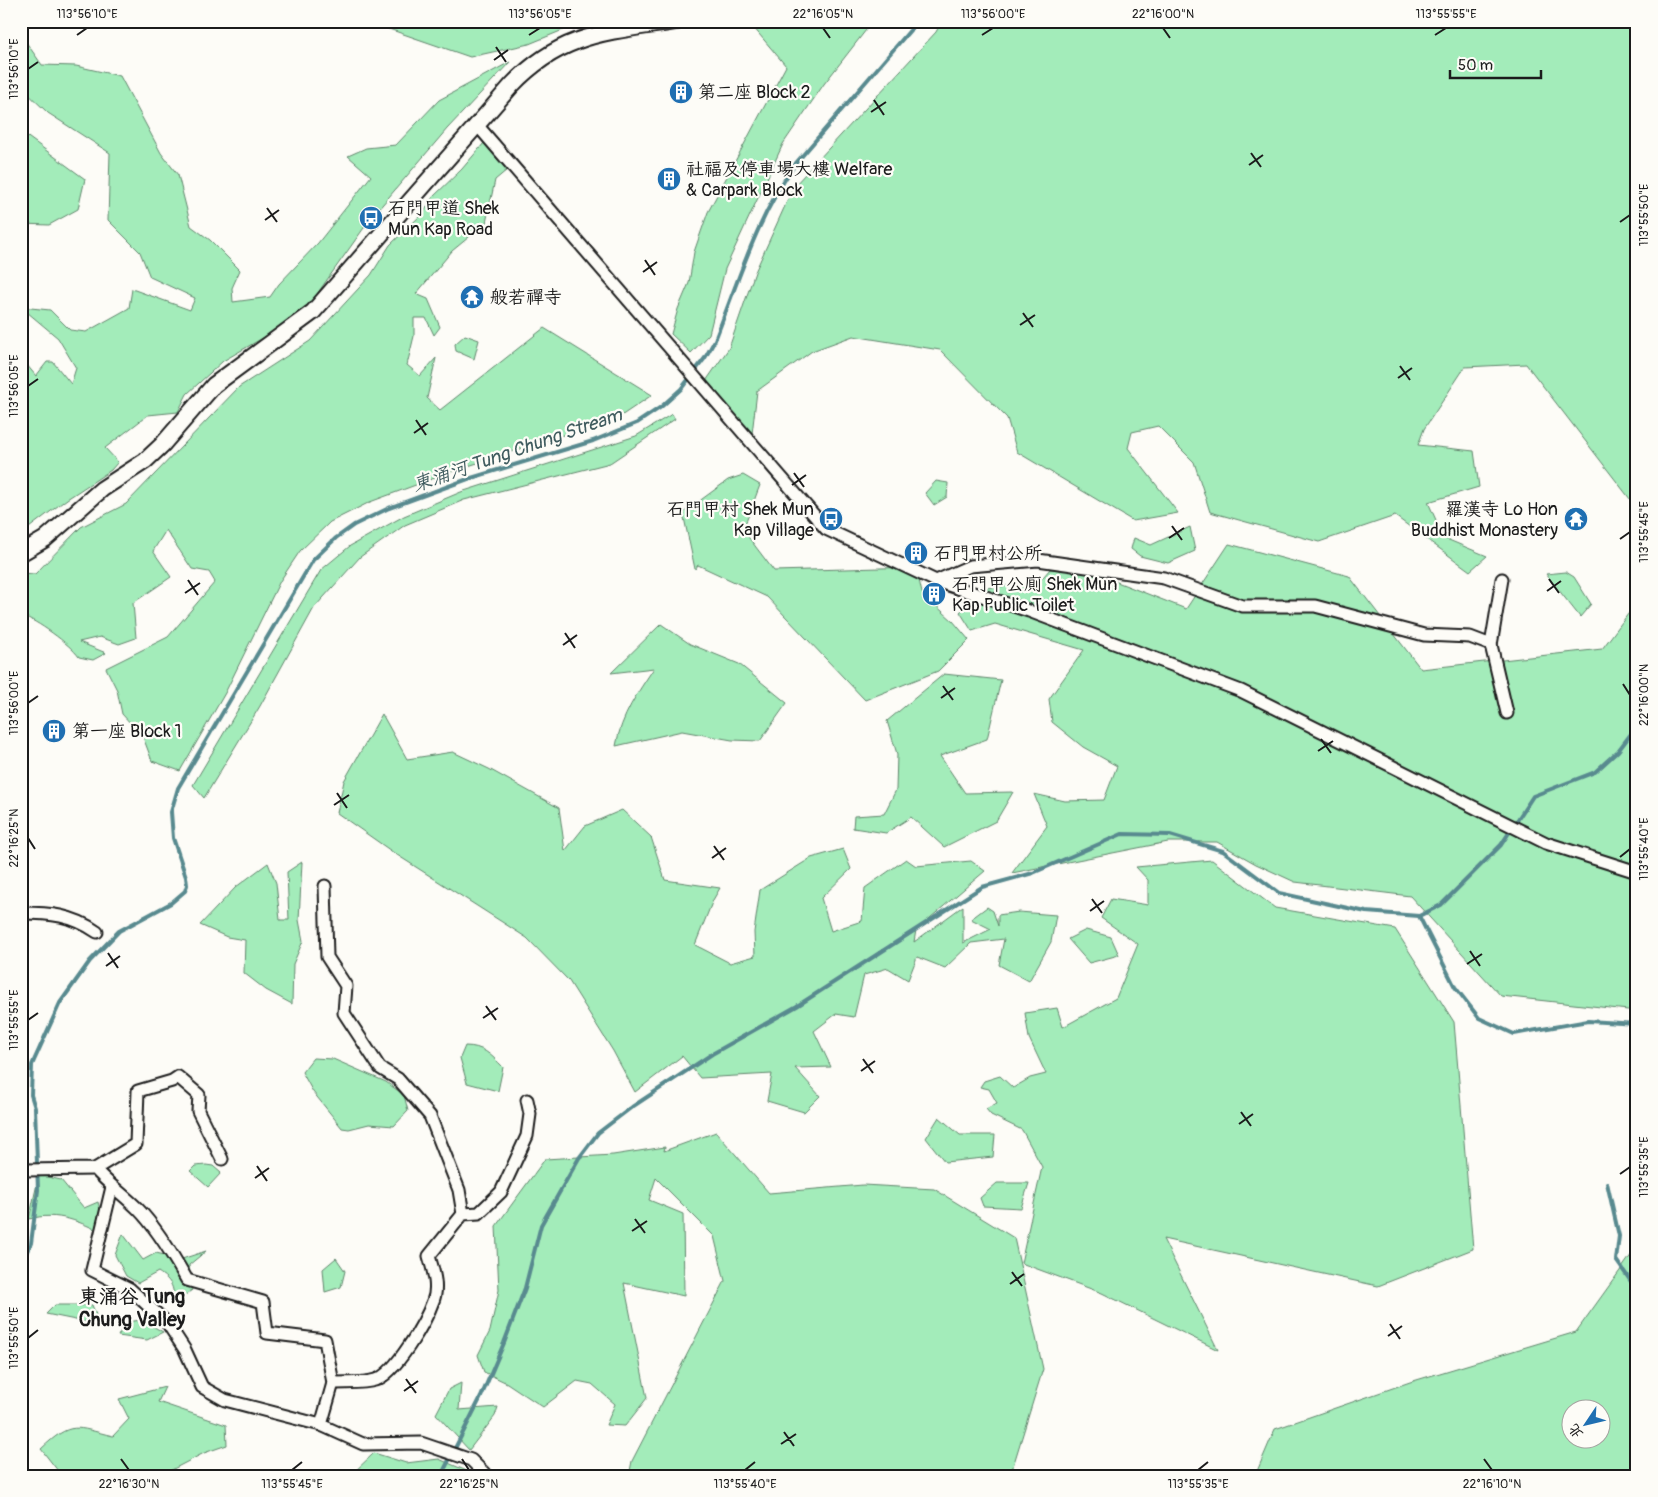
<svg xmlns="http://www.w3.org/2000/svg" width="1658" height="1497" viewBox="0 0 1658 1497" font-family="Pangolin,'LXGW WenKai TC',sans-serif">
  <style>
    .green { fill: #a3ecba; stroke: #60846b; fill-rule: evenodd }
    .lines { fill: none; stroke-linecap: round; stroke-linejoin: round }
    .stream { stroke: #598a8f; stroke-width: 4 }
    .minor-casing { stroke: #1c1c1c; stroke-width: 15 }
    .secondary-casing { stroke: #1c1c1c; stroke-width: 19 }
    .minor { stroke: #fdfcf7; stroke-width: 11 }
    .secondary { stroke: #fdfcf7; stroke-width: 15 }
    .ticks { fill: none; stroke: #1c1c1c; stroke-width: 2 }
    .labels { text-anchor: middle; stroke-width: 4.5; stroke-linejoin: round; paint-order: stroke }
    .poi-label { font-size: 18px; fill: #1c1c1c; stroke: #fdfcf7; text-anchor: start }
    .water-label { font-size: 19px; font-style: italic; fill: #405c5f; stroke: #fdfcf7 }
    .quarter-label { font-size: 20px; font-weight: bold; fill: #1c1c1c; stroke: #fdfcf7 }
    .neatline { fill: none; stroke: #1c1c1c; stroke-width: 2 }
    .ticks-label { font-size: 12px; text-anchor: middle; fill: #1c1c1c }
  </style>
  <rect width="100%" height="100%" fill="#fdfcf7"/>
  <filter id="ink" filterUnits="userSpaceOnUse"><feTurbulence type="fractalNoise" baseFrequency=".02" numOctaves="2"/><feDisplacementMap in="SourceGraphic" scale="10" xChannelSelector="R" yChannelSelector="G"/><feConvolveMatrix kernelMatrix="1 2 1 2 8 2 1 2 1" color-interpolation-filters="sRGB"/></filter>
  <g filter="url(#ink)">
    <g class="green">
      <path d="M404,21H585L529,44L470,57L383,27Z"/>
      <path d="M748,21H873L824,84L783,144L725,269L709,334L691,353L671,334L678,309L689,283L694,252L708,212L786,66Z"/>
      <path d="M942,21H1637V508L1526,364L1465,367L1424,429L1418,445L1474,451L1479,487L1428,502L1444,538L1487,556L1470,571L1395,516L1319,542L1210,512L1194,462L1158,426L1132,432L1128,448L1178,513L1133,521L1017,452L1007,418L940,350L853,336L812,351L757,391L752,434L706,381L729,348L755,272L794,186L936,32Z"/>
      <path d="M21,35L42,65L76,66L120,76L161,153L178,175L191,226L210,240L240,270L232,288L233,302L270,297L279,284L318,243L371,176L348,156L366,148L396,145L439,100L510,62L447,129L371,218L307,308L273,332L223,361L187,394L178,412L148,415L105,448L118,462L111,470L67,499L21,534V358L36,376L47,362H53L71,384L76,368L58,338L21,307L50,310L70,330L86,332L129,308L132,289L190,310L195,298L150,277L140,252L108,220L110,153L48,113L21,87Z"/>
      <path d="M21,132L85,179L78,209L49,225L21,224Z"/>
      <path d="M484,143L507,170L495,180L486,223L452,251L416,294L428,299L440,327L434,335L426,318H414V336L407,365L420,376L436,358L427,398L440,410L544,328L652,395L621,416L456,470L370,502L330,522L300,551L280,581L225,693L180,771L152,761L143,737L122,714L117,690L106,668L168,637L215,582L209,572L192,569L166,530L153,551L171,577L133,603L136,638L119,644L100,637L79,642L106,653L93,660L79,657C70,644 36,620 21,615V573L35,574L81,527L126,504L239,387L310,341L371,275L390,245L424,212L433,197L462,169Z"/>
      <path d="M465,335L479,340L474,359L456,351L455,344Z"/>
      <path d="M672,414L675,419L610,463L464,500L405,525L360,557L314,608L260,706L204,798L193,785L321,570L350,546L404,516L461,492L636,436Z"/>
      <path d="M743,475L760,485L743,530L774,571L916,567L922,593L953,621L969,640L938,671L865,700L767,597L698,565L695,569L683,513L728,480Z"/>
      <path d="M936,481L948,483L947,497L934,505L925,493Z"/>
      <path d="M1190,527L1195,551L1168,563L1140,556L1131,549L1134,538L1151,545Z"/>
      <path d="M1229,544L1349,576L1421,669L1602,649L1637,602V1011L1501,996L1410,896L1295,882L1256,864L1217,842H1168L1012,873L1047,826L1034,794L1065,801L1104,800L1117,766L1083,747L1052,722L1049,699L1084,650L995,624L972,631L960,612L985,588L1038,583L1050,569L1094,573L1186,609Z"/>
      <path d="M1566,572L1574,577L1591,604L1580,617L1546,574Z"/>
      <path d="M661,624L690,644L739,664L787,703L760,741L732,740L682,731L616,746C621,716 638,692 654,668L611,673Z"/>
      <path d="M944,674L1001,680L987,739L940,756L965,793L1013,792L996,821L944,847L911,817L886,833L853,828L854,816L884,814L896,790L897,754L887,721Z"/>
      <path d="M382,714L407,759L453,752L489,769L559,808L565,851L585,826L622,810L651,837L665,880L720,888L713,900L695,945L730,963L755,956L754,932L760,890L811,858L843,849L851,869L821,898L831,931L862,921L865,888L906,859L916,866L971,861L985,871L916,930L914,942L963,906V943L991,929L971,919L987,907L993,911L998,926V915L1019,912L1056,915L1051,942L1029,981L999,965L1004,939L971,943L945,968L917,957L908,980L888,968L864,975L854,1017L836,1014L814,1031L831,1067L795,1068L820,1096L804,1112L767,1101L772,1074L700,1078L682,1056L635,1092L613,1051L569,981L527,938L394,853L337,813L344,781Z"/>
      <path d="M1212,860L1275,908L1395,929L1454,1022L1473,1249L1378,1286L1163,1239L1218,1350L1102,1293L1021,1263L1042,1167L1022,1130L991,1115L986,1109L997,1103L989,1089L980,1087L984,1081L1000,1076L1013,1088L1030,1078L1046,1074L1029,1038L1025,1013L1057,1008L1063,1027L1116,998L1138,944L1101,918L1111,899L1148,905V880L1136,867Z"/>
      <path d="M302,862L299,920L303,941L293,964L292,1004L266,990L244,973L245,940L227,937L200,925L236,887L268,863L276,883L280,920H289L287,872Z"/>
      <path d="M1086,930L1111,937L1119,955L1089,963L1068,939Z"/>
      <path d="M465,1046C483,1046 490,1054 503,1067L498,1091L467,1083L460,1058Z"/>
      <path d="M313,1058L333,1059L386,1082L404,1095L408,1111L394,1126L369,1124L349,1129L342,1128L313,1092L302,1072Z"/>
      <path d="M939,1117L960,1135H995L993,1157L945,1162L926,1138Z"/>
      <path d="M716,1132L769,1193L863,1185L934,1189L1014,1238L1043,1369L1010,1476H629L632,1461L725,1281L714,1236L656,1178L649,1200L683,1214L684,1296L624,1283L647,1398L625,1426L606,1425L615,1404L592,1384L577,1381L543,1407L507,1383L484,1372L478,1355L490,1331L499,1290L496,1226L545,1159L613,1155L665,1147L664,1151Z"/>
      <path d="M206,1165L213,1166L221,1173L208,1187L190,1171L195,1166Z"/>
      <path d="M39,1175L61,1180L84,1208L98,1202L106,1234C79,1222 59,1211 29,1219Z"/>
      <path d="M997,1183H1029L1021,1208L983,1206L980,1198Z"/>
      <path d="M123,1234L143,1260L156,1253L182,1259L206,1251L189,1265L192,1290L173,1304C175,1288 172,1281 158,1272L138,1283L126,1276L115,1255Z"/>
      <path d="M1637,1247V1476H1255L1275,1429L1410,1382L1576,1332ZM1570,1410H1600V1440H1570Z"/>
      <path d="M336,1258L345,1271L341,1287L325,1292L323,1269Z"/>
      <path d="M55,1305H92L100,1325L46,1314Z"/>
      <path d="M142,1320L163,1332L147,1340L118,1336L126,1322Z"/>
      <path d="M461,1383L459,1410L498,1407L495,1416L469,1450L436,1414L449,1389Z"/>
      <path d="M165,1387L158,1402L226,1425L227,1445L204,1453L160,1476H62L41,1449C72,1420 75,1427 113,1436L129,1419L119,1399Z"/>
      <path d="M374,1453L406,1463L439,1459L476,1475L350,1476Z"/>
    </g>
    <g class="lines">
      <g class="stream">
        <path d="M1419,916L1455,987L1479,1018L1514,1034L1588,1021L1637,1024"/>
        <path d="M1607,1183L1619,1236L1616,1260L1637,1290"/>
        <path d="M21,1263L31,1243L38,1190L35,1108L31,1095L32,1065L60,1003L90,961L119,931L171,903L185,891L187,885L186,877L173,838L171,812L178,788L313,560L336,538L354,525L389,508L468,479L593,441L637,423L661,407L681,389L705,358L715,340C739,279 757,217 796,163L918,21"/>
        <path d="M441,1476L481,1397L504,1343L525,1288L541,1225L579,1158L598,1133L632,1107L712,1054L797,1006L982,887L1033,873L1122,834L1170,835L1223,851L1279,893L1366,912L1419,916L1441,905L1501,845L1533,796L1595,772L1618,751L1637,726"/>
      </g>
      <g class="minor-casing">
        <g id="minor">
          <path d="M478,126L826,529L936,581L1029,611L1241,691L1546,843L1637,872"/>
          <path d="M936,581L970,566L1038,560L1164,578L1242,606H1315L1424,635L1470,637L1491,645L1502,579"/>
          <path d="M1491,645L1507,713"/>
          <path d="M325,886L327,957L346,986L344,1013L380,1068L398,1079L430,1116L459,1190L463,1214"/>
          <path d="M21,913C50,913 73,915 97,932"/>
          <path d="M95,1169C108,1184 124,1195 138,1209C156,1227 174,1257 187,1280L263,1302L267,1333L325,1340L333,1383L321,1425"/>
          <path d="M25,1170L95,1169L136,1144L138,1091L172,1081L178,1077L199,1095L198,1111L222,1159"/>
          <path d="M112,1187L92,1270L130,1289L168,1324L185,1350L202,1387L225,1400L321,1425L363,1444L421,1443L471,1460L487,1476"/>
          <path d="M333,1383C346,1382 363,1384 375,1380C395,1375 426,1321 433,1301C439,1287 433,1270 429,1256L463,1214L479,1213L501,1192L527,1136L530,1114L527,1100"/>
        </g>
      </g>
      <g class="secondary-casing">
        <path id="secondary" d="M21,553L45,539L102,489L145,461L162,445L214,385L313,312L512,85C562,32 610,32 678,21"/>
      </g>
      <use href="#minor" class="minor"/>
      <use href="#secondary" class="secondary"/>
    </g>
  </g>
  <path class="ticks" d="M823,28L830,38M1163,28L1170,38M77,35L87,28M529,35L540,28M982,35L993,28M1435,35L1446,28M496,47L506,62M494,60L508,50M28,69L38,62M874,100L884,115M871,112L886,102M1251,153L1261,167M1249,165L1263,155M267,208L277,222M265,220L279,210M1620,222L1630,215M645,260L655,275M643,272L657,262M1023,313L1033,327M1020,325L1035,315M1400,366L1410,380M1398,378L1412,368M28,386L38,379M416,420L426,435M414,433L428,423M794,473L804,487M792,485L806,475M1172,526L1182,540M1169,538L1184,528M1620,539L1630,532M1549,579L1559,593M188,580L198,595M1547,591L1561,581M185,593L200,583M565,633L575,648M563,645L577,635M1623,684L1630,695M943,686L953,700M941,698L955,688M28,703L38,696M1321,739L1331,753M1318,751L1333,741M337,793L347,808M334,805L349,795M28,838L35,849M714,846L724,860M1620,857L1630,849M712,858L726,848M1092,899L1102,913M1090,911L1104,901M1470,951L1480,966M108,953L118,968M1467,964L1482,954M106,966L120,956M486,1006L496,1020M483,1018L498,1008M28,1020L38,1013M863,1059L873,1073M861,1071L875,1061M1241,1112L1251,1126M1239,1124L1253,1114M257,1166L267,1181M1620,1174L1630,1167M255,1178L269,1168M635,1219L645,1233M632,1231L647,1221M1012,1272L1022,1286M1010,1284L1024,1274M1390,1324L1400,1339M1388,1336L1402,1326M28,1338L38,1330M406,1379L416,1393M404,1391L418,1381M784,1432L794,1446M781,1444L796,1434M121,1459L129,1470M462,1459L469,1470M1484,1459L1492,1470M292,1470L302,1462M745,1470L755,1462M1198,1470L1208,1462"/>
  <defs>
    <g id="building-disc" transform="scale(1.25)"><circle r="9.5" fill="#1f6fb2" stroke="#fdfcf7"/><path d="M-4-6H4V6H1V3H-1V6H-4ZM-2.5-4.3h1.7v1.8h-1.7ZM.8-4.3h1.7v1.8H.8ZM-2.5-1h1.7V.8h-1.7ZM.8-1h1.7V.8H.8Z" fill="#fff"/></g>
    <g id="bus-disc" transform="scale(1.25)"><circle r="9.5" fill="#1f6fb2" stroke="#fdfcf7"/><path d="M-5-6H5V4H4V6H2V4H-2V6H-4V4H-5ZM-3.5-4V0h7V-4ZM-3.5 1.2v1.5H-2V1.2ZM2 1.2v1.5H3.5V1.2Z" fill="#fff"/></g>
    <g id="temple-disc" transform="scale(1.25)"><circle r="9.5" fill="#1f6fb2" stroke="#fdfcf7"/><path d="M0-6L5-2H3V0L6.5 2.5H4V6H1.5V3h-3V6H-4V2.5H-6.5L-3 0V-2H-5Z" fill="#fff"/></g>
  </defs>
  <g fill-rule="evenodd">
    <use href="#building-disc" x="681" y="92"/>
    <use href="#building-disc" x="669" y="179"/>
    <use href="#bus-disc" x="371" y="218"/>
    <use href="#temple-disc" x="472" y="297"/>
    <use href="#bus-disc" x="831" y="519"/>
    <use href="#temple-disc" x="1576" y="519"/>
    <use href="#building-disc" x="916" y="553"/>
    <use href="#building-disc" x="934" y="594"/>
    <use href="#building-disc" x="54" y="731"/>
  </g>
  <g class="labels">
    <g class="poi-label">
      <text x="698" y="98">第二座 Block 2</text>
      <text x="686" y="175">社福及停車場大樓 Welfare<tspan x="686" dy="21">&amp; Carpark Block</tspan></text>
      <text x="388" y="214">石門甲道 Shek<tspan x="388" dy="21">Mun Kap Road</tspan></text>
      <text x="490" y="303">般若禪寺</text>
      <text x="814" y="515" text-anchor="end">石門甲村 Shek Mun<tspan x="814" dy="21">Kap Village</tspan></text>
      <text x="1558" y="515" text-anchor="end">羅漢寺 Lo Hon<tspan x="1558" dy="21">Buddhist Monastery</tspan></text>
      <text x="934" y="559">石門甲村公所</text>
      <text x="952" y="590">石門甲公廁 Shek Mun<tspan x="952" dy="21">Kap Public Toilet</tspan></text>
      <text x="72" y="737">第一座 Block 1</text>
    </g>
    <g class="water-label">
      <text transform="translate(517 449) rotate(-19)" y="7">東涌河 Tung Chung Stream</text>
    </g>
    <g class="quarter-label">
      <text x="132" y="1303">東涌谷 Tung<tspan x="132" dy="23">Chung Valley</tspan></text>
    </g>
  </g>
  <rect width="1658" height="1497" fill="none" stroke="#fdfcf7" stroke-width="55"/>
  <g transform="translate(1586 1424) rotate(235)"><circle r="24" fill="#fdfcf7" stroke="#a3a29f"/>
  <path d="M0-4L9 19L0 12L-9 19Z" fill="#1f6fb2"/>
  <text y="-8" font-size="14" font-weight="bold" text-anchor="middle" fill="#1c1c1c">北</text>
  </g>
  <path d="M1450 70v8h91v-8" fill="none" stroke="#1c1c1c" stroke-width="2.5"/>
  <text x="1458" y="70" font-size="15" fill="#1c1c1c" stroke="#fdfcf7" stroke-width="4" paint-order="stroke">50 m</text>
  <rect x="28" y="28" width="1602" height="1442" class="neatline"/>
  <g class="ticks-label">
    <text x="87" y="18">113°56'10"E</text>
    <text x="540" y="18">113°56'05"E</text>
    <text x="823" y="18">22°16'05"N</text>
    <text x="993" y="18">113°56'00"E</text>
    <text x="1163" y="18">22°16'00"N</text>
    <text x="1446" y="18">113°55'55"E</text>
    <text transform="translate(14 69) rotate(-90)" y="4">113°56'10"E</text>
    <text transform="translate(1644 215) rotate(-90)" y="4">113°55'50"E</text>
    <text transform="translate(14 386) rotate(-90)" y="4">113°56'05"E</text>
    <text transform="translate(1644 532) rotate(-90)" y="4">113°55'45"E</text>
    <text transform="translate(1644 695) rotate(-90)" y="4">22°16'00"N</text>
    <text transform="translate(14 703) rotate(-90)" y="4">113°56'00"E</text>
    <text transform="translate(14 838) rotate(-90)" y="4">22°16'25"N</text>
    <text transform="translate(1644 849) rotate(-90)" y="4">113°55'40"E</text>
    <text transform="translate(14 1020) rotate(-90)" y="4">113°55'55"E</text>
    <text transform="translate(1644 1167) rotate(-90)" y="4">113°55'35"E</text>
    <text transform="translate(14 1338) rotate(-90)" y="4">113°55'50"E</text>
    <text x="129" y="1488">22°16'30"N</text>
    <text x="292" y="1488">113°55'45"E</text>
    <text x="469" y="1488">22°16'25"N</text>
    <text x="745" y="1488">113°55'40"E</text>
    <text x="1198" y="1488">113°55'35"E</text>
    <text x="1492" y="1488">22°16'10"N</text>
  </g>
</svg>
